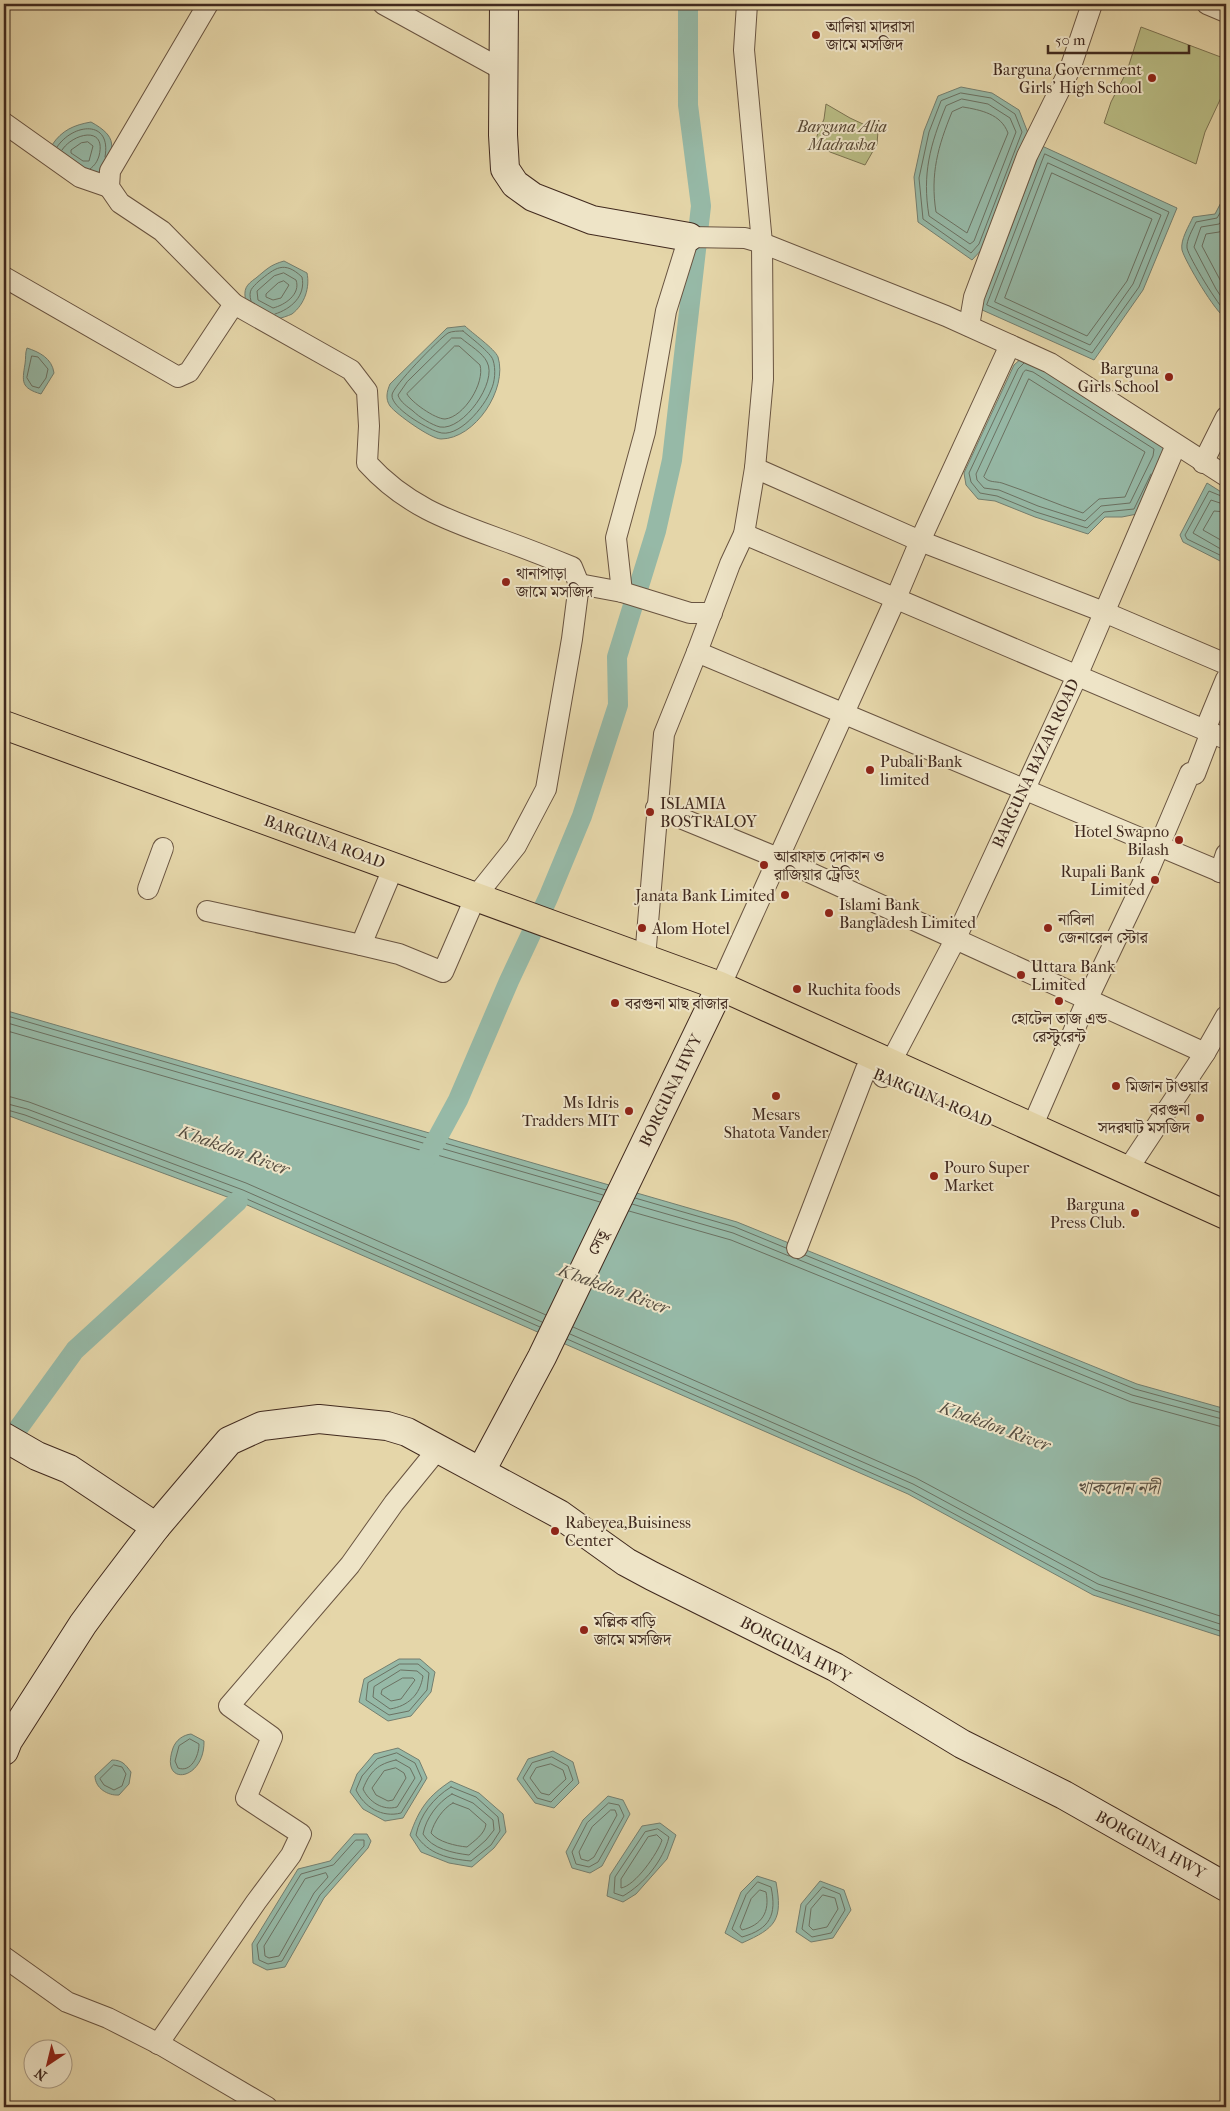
<svg xmlns="http://www.w3.org/2000/svg" width="1230" height="2111" viewBox="0 0 1230 2111" font-family="'IM FELL French Canon','Noto Serif Bengali',serif">
  <style>
    .green { fill: #b9bd85; stroke: #7c7352 }
    .water { fill: #96b9a7; stroke: #747f70 }
    .lines { fill: none; stroke-linecap: round; stroke-linejoin: round }
    .shore { stroke: #6b7162; stroke-width: 1 }
    .canal { stroke: #96b9a7; stroke-width: 20 }
    .street-casing { stroke: #695441; stroke-width: 22 }
    .secondary-casing { stroke: #40291e; stroke-width: 30 }
    .primary-casing { stroke: #40291e; stroke-width: 30 }
    .street { stroke: #eee4c7; stroke-width: 20 }
    .secondary { stroke: #eee4c7; stroke-width: 28 }
    .primary { stroke: #e5d6a9; stroke-width: 28 }
    .poi-dot { fill: #8f2418; stroke: #eee4c7; stroke-width: 2 }
    .labels { text-anchor: middle; stroke-width: 4; stroke-linejoin: round; paint-order: stroke }
    .poi-label { font-size: 16px; fill: #40291e; stroke: #eee4c7; text-anchor: start }
    .park-label { font-size: 16px; font-style: italic; fill: #584733; stroke: #eee4c7 }
    .street-label { font-size: 16px; fill: #40291e; stroke: #eee4c7 }
    .water-label { font-size: 18px; font-style: italic; fill: #564d40; stroke: #eee4c7 }
  </style>
  <rect width="100%" height="100%" fill="#e5d6a9"/>
  <filter id="stains"><feTurbulence type="fractalNoise" baseFrequency=".004" numOctaves="4"/><feColorMatrix values="0 0 0 0 .2 0 0 0 0 .09 0 0 0 0 .02 0 0 0 .5 -.17"/></filter>
  <radialGradient id="worn" r=".72"><stop offset=".6" stop-color="#630" stop-opacity="0"/><stop offset="1" stop-color="#630" stop-opacity=".3"/></radialGradient>
  <g class="green">
    <path d="M1141,27L1226,59V87L1205,132L1196,164L1104,123L1111,102L1127,71Z"/>
    <path d="M826,104L850,118L878,131L877,144L865,165L830,152L815,141L824,119Z"/>
  </g>
  <g class="water">
    <path d="M961,87L992,93L1019,110L1028,133L984,247L972,260L918,222L914,177L924,131L938,96Z"/>
    <path d="M91,122C118,137 114,146 105,173L91,182L52,145C62,130 74,125 91,122Z"/>
    <path d="M1042,146L1177,208L1143,290L1094,360L980,309Z"/>
    <path d="M1226,193V318C1216,314 1185,261 1182,250C1180,240 1189,226 1193,217L1215,214Z"/>
    <path d="M284,261L307,273C310,287 305,304 292,314C288,316 281,318 277,319L246,302C243,289 246,285 256,278C267,269 270,265 284,261Z"/>
    <path d="M465,326C472,333 495,349 498,357C508,389 475,439 441,439C431,439 396,414 390,406C385,399 387,391 390,384L447,328Z"/>
    <path d="M27,348C39,352 52,358 54,373L41,394C21,388 22,382 25,364C26,358 25,353 27,348Z"/>
    <path d="M1023,357L1164,442L1166,450L1137,514L1122,517H1105L1088,534L1035,517L995,501L978,499L966,485L964,473L1014,365Z"/>
    <path d="M1207,483L1226,495V564L1183,542L1180,535Z"/>
    <path d="M4,1010L737,1222L1137,1384L1226,1409V1638L1093,1595L908,1494L238,1201L4,1114Z"/>
    <path d="M399,1659H420L435,1672L431,1692L411,1716L388,1721L359,1702L364,1679Z"/>
    <path d="M191,1734L204,1741C205,1781 159,1788 173,1748C176,1740 183,1735 191,1734Z"/>
    <path d="M398,1748L419,1760L427,1778L403,1818L385,1821L363,1809L350,1792L357,1774L374,1754Z"/>
    <path d="M553,1751L573,1762L579,1783L554,1808L535,1803L517,1779L528,1759Z"/>
    <path d="M112,1760C122,1760 125,1764 131,1772L129,1784L119,1795C108,1796 95,1788 95,1776Z"/>
    <path d="M451,1781L479,1793L503,1814L506,1832L494,1848L472,1867L449,1863L421,1852L410,1835C419,1809 428,1796 451,1781Z"/>
    <path d="M608,1796L623,1800L630,1814L602,1866L590,1873L572,1868L566,1852L583,1820Z"/>
    <path d="M660,1823L676,1835L667,1859L636,1894L623,1902L607,1896L610,1875L642,1826Z"/>
    <path d="M354,1834H367L371,1841L368,1848L324,1898L285,1967L267,1970L253,1963L252,1944L298,1869L330,1861Z"/>
    <path d="M757,1876L776,1882C783,1920 776,1928 742,1943L725,1933L741,1892Z"/>
    <path d="M820,1881L844,1890L851,1910L833,1938L811,1942L796,1932L801,1904Z"/>
  </g>
  <g class="lines">
    <g class="shore">
      <path d="M961,93L991,98L1015,114L1022,132L979,244L971,253L923,219L919,178L929,132L941,101Z"/>
      <path d="M962,99L988,104L1010,118L1016,132L974,241L970,244L929,216C922,174 930,145 946,106Z"/>
      <path d="M963,107C981,110 1001,114 1008,133L967,233L936,212C930,174 938,146 952,112Z"/>
      <path d="M88,142L93,146L89,161H83L71,153V150L81,143Z"/>
      <path d="M57,147C73,123 112,119 105,157"/>
      <path d="M62,150C73,133 107,125 99,156C97,162 95,165 90,169"/>
      <path d="M1045,154L1169,212L1139,287L1092,353L987,305Z"/>
      <path d="M1048,163L1161,215L1133,284L1090,345L995,302Z"/>
      <path d="M1052,173L1152,219L1127,281L1087,336L1005,298Z"/>
      <path d="M1226,203L1217,218L1196,222C1193,229 1186,240 1187,248C1189,258 1219,307 1226,312"/>
      <path d="M1226,216L1219,224L1201,227L1194,247L1216,289L1226,304"/>
      <path d="M1226,229L1219,232L1206,234L1202,246L1226,291"/>
      <path d="M284,273L296,280C301,294 285,305 273,308L258,300L257,291L274,276Z"/>
      <path d="M284,281L289,285L281,298L273,300L266,297V294L278,283Z"/>
      <path d="M251,301C248,290 252,288 259,281C275,268 284,260 302,277C306,296 291,309 275,314"/>
      <path d="M463,331C470,337 491,353 493,360C496,369 495,382 491,390C485,406 458,440 438,432C426,428 391,408 392,395C392,387 439,339 448,333C452,331 459,331 463,331Z"/>
      <path d="M452,338H461C469,345 483,353 487,362C498,382 463,431 440,427C432,425 419,417 413,411C408,407 400,402 398,395L407,382Z"/>
      <path d="M455,346H459L480,365C485,383 464,417 445,419C435,419 411,402 407,394Z"/>
      <path d="M32,356L38,357L48,369L46,378L39,388L32,386L27,378Z"/>
      <path d="M1024,363L1018,369L969,473L971,482L980,493L997,496L1036,512L1087,528L1104,512L1134,509L1151,474"/>
      <path d="M1026,370L1033,372L1154,449L1153,456L1130,503L1101,506L1085,521L1038,506L999,490L984,488L977,480L976,474L1023,373Z"/>
      <path d="M1029,379L1145,452L1125,497L1099,499L1083,513C1056,504 1029,492 1002,483C995,481 989,483 984,477Z"/>
      <path d="M1226,498L1209,491L1185,535L1187,539L1226,558"/>
      <path d="M1226,505L1211,500L1193,533L1226,552"/>
      <path d="M1226,512L1214,511L1203,530L1226,543"/>
      <path d="M4,1015L606,1190"/>
      <path d="M4,1022L603,1195"/>
      <path d="M4,1030L600,1202"/>
      <path d="M4,1095L29,1102L246,1183L546,1315"/>
      <path d="M4,1103L27,1109L243,1190L542,1322"/>
      <path d="M4,1109L25,1115L240,1196L540,1327"/>
      <path d="M635,1198L735,1227L786,1248"/>
      <path d="M632,1204L733,1233L789,1256"/>
      <path d="M629,1211L731,1240L1131,1402L1226,1428"/>
      <path d="M805,1255L1135,1389L1226,1414"/>
      <path d="M797,1259L1132,1395L1226,1420"/>
      <path d="M573,1327L916,1478L1101,1577L1226,1618"/>
      <path d="M570,1334L913,1484L1098,1584L1226,1626"/>
      <path d="M567,1339L910,1490L1095,1590L1226,1633"/>
      <path d="M400,1664H418L429,1673L427,1690L409,1711L389,1715L366,1700L368,1683Z"/>
      <path d="M401,1670L417,1671L423,1676C420,1695 408,1706 390,1709L373,1697L374,1687Z"/>
      <path d="M403,1678H413L415,1680L401,1699L391,1701L381,1694L382,1690Z"/>
      <path d="M190,1739L199,1744C199,1756 191,1773 178,1768L175,1761L179,1746Z"/>
      <path d="M397,1753L415,1763L422,1779L401,1813C382,1818 364,1807 356,1790L362,1776L377,1759Z"/>
      <path d="M552,1757L568,1766L573,1780L551,1802L537,1798L523,1778L532,1763Z"/>
      <path d="M396,1760L410,1768L415,1778L397,1807C383,1811 369,1802 363,1789C370,1771 378,1764 396,1760Z"/>
      <path d="M551,1764L563,1770L566,1779L549,1795L541,1793L530,1778L536,1768Z"/>
      <path d="M114,1765L122,1767L126,1774L122,1786L114,1790L104,1785L100,1779Z"/>
      <path d="M396,1768L404,1773L406,1778L393,1800L388,1801L376,1795L372,1788L384,1771Z"/>
      <path d="M451,1787L476,1797L498,1817L500,1831L491,1845L471,1861C449,1859 428,1854 416,1835C420,1815 433,1798 451,1787Z"/>
      <path d="M452,1794L473,1803L493,1820L494,1830L486,1840L469,1855C453,1853 432,1849 423,1834C426,1818 438,1802 452,1794Z"/>
      <path d="M453,1803L469,1809L486,1824C485,1834 474,1841 467,1847C456,1846 438,1842 431,1833C434,1822 443,1808 453,1803Z"/>
      <path d="M609,1803L619,1805L624,1816L598,1862L589,1867L576,1864L572,1852L587,1823Z"/>
      <path d="M611,1810H615L617,1815L594,1857L588,1861L581,1859L579,1852L592,1827Z"/>
      <path d="M658,1829L669,1837C663,1861 644,1884 623,1896L614,1893L615,1877L645,1832Z"/>
      <path d="M657,1835L662,1840C658,1853 635,1886 621,1888V1879L648,1837Z"/>
      <path d="M356,1840H364V1846L320,1895L282,1961L268,1964L259,1960L257,1945L301,1874L333,1865Z"/>
      <path d="M326,1873L328,1877L314,1893L279,1956L269,1958L265,1956L264,1946L305,1879Z"/>
      <path d="M758,1882L771,1887C777,1915 770,1929 742,1937L732,1929L746,1895Z"/>
      <path d="M823,1887L840,1894L845,1910L831,1933L812,1937L802,1929L806,1906Z"/>
      <path d="M760,1890L766,1892C770,1912 762,1925 742,1930L740,1927L751,1899Z"/>
      <path d="M823,1895L835,1898L838,1909L827,1927L813,1930L809,1926L811,1909Z"/>
    </g>
    <g class="canal">
      <path d="M426,1159L458,1100L509,981L548,898L582,816L618,705L617,657L656,531L672,460L701,206L688,105V4"/>
      <path d="M4,1448L75,1350L238,1201"/>
    </g>
    <g class="street-casing">
      <g id="street">
        <path d="M208,4L110,171L109,187L120,203L162,231L234,304L351,370L367,391L369,426L367,463C407,507 450,521 505,541C527,549 550,558 572,567L579,584L572,639L546,789L516,846L476,896L443,972L399,954L361,945"/>
        <path d="M383,4L503,70"/>
        <path d="M1207,4L1226,12"/>
        <path d="M4,123L80,177L109,187"/>
        <path d="M4,277L178,377L189,372L234,304"/>
        <path d="M969,326L974,297L1027,156L1070,69L1092,4"/>
        <path d="M1203,463L1226,417"/>
        <path d="M755,468L920,541L1104,612L1226,664"/>
        <path d="M744,534L1226,739"/>
        <path d="M579,584L622,592L690,613H712"/>
        <path d="M622,592L616,538L645,432L666,311L689,237L745,238L762,243L946,316L1050,363L1226,476"/>
        <path d="M697,652L1226,874"/>
        <path d="M1205,730L1226,679"/>
        <path d="M656,808L778,858L1205,1053"/>
        <path d="M1220,872L1226,854"/>
        <path d="M148,889L163,848"/>
        <path d="M207,911L361,945L394,866"/>
        <path d="M645,958L664,734L697,652L730,564L744,534L755,468L763,379L762,243L744,50L747,4"/>
        <path d="M715,998L896,598L920,541L1010,345"/>
        <path d="M883,1077L955,940L1077,676L1176,445"/>
        <path d="M1032,1127L1088,998L1148,872L1190,773L1195,774L1211,732"/>
        <path d="M1128,1169L1205,1053L1226,1016"/>
        <path d="M797,1248L866,1069"/>
        <path d="M4,1957L67,2002L108,2018L163,2046L267,2107"/>
        <path d="M158,2044L256,1902L291,1855L301,1834L246,1798L272,1737L229,1706L350,1565L394,1503L438,1449"/>
      </g>
    </g>
    <g class="secondary-casing">
      <g id="secondary">
        <path d="M504,4L503,135L505,169L515,184L533,197L592,220L689,237"/>
        <path d="M4,1437L37,1456L69,1469L156,1527"/>
        <path d="M481,1471L542,1357L715,998"/>
        <path d="M4,1751L8,1741L83,1624L105,1594L156,1527L229,1441L262,1426L319,1419L387,1426L407,1432L559,1514L626,1562L652,1576L835,1667L962,1744L1064,1795L1226,1887"/>
      </g>
    </g>
    <g class="primary-casing">
      <path id="primary" d="M4,725L720,986L1226,1215"/>
    </g>
    <use href="#street" class="street"/>
    <use href="#secondary" class="secondary"/>
    <use href="#primary" class="primary"/>
  </g>
  <g class="poi-dot">
    <circle cx="816" cy="35" r="5"/>
    <circle cx="1152" cy="78" r="5"/>
    <circle cx="1169" cy="377" r="5"/>
    <circle cx="506" cy="582" r="5"/>
    <circle cx="870" cy="770" r="5"/>
    <circle cx="650" cy="812" r="5"/>
    <circle cx="1179" cy="840" r="5"/>
    <circle cx="764" cy="865" r="5"/>
    <circle cx="1155" cy="880" r="5"/>
    <circle cx="785" cy="895" r="5"/>
    <circle cx="829" cy="913" r="5"/>
    <circle cx="642" cy="928" r="5"/>
    <circle cx="1048" cy="928" r="5"/>
    <circle cx="1021" cy="975" r="5"/>
    <circle cx="797" cy="989" r="5"/>
    <circle cx="1059" cy="1001" r="5"/>
    <circle cx="615" cy="1003" r="5"/>
    <circle cx="1116" cy="1086" r="5"/>
    <circle cx="776" cy="1096" r="5"/>
    <circle cx="629" cy="1111" r="5"/>
    <circle cx="1200" cy="1118" r="5"/>
    <circle cx="934" cy="1176" r="5"/>
    <circle cx="1135" cy="1213" r="5"/>
    <circle cx="555" cy="1531" r="5"/>
    <circle cx="584" cy="1630" r="5"/>
  </g>
  <g class="labels">
    <g class="poi-label">
      <text x="826" y="32">আলিয়া মাদরাসা<tspan x="826" dy="18">জামে মসজিদ</tspan></text>
      <text x="1142" y="75" text-anchor="end">Barguna Government<tspan x="1142" dy="18">Girls' High School</tspan></text>
      <text x="1159" y="374" text-anchor="end">Barguna<tspan x="1159" dy="18">Girls School</tspan></text>
      <text x="516" y="579">থানাপাড়া<tspan x="516" dy="18">জামে মসজিদ</tspan></text>
      <text x="880" y="767">Pubali Bank<tspan x="880" dy="18">limited</tspan></text>
      <text x="660" y="809">ISLAMIA<tspan x="660" dy="18">BOSTRALOY</tspan></text>
      <text x="1169" y="837" text-anchor="end">Hotel Swapno<tspan x="1169" dy="18">Bilash</tspan></text>
      <text x="774" y="862">আরাফাত দোকান ও<tspan x="774" dy="18">রাজিয়ার ট্রেডিং</tspan></text>
      <text x="1145" y="877" text-anchor="end">Rupali Bank<tspan x="1145" dy="18">Limited</tspan></text>
      <text x="775" y="901" text-anchor="end">Janata Bank Limited</text>
      <text x="839" y="910">Islami Bank<tspan x="839" dy="18">Bangladesh Limited</tspan></text>
      <text x="1058" y="925">নাবিলা<tspan x="1058" dy="18">জেনারেল স্টোর</tspan></text>
      <text x="652" y="934">Alom Hotel</text>
      <text x="1031" y="972">Uttara Bank<tspan x="1031" dy="18">Limited</tspan></text>
      <text x="807" y="995">Ruchita foods</text>
      <text x="625" y="1009">বরগুনা মাছ বাজার</text>
      <text x="1059" y="1024" text-anchor="middle">হোটেল তাজ এন্ড<tspan x="1059" dy="18">রেস্টুরেন্ট</tspan></text>
      <text x="1126" y="1092">মিজান টাওয়ার</text>
      <text x="619" y="1108" text-anchor="end">Ms Idris<tspan x="619" dy="18">Tradders MIT</tspan></text>
      <text x="1190" y="1115" text-anchor="end">বরগুনা<tspan x="1190" dy="18">সদরঘাট মসজিদ</tspan></text>
      <text x="776" y="1120" text-anchor="middle">Mesars<tspan x="776" dy="18">Shatota Vander</tspan></text>
      <text x="944" y="1173">Pouro Super<tspan x="944" dy="18">Market</tspan></text>
      <text x="1125" y="1210" text-anchor="end">Barguna<tspan x="1125" dy="18">Press Club.</tspan></text>
      <text x="565" y="1528">Rabeyea,Buisiness<tspan x="565" dy="18">Center</tspan></text>
      <text x="594" y="1627">মল্লিক বাড়ি<tspan x="594" dy="18">জামে মসজিদ</tspan></text>
    </g>
    <g class="park-label">
      <text x="842" y="132">Barguna Alia<tspan x="842" dy="18">Madrasha</tspan></text>
    </g>
    <g class="street-label">
      <text transform="translate(1035 763) rotate(-65)" y="6">BARGUNA BAZAR ROAD</text>
      <text transform="translate(325 841) rotate(20)" y="6">BARGUNA ROAD</text>
      <text transform="translate(670 1090) rotate(-64)" y="6">BORGUNA HWY</text>
      <text transform="translate(933 1097) rotate(23)" y="6">BARGUNA ROAD</text>
      <text transform="translate(597 1242) rotate(-64)" y="6">সেতু</text>
      <text transform="translate(796 1649) rotate(28)" y="6">BORGUNA HWY</text>
      <text transform="translate(1151 1844) rotate(29)" y="6">BORGUNA HWY</text>
    </g>
    <g class="water-label">
      <text transform="translate(234 1150) rotate(20)" y="6">Khakdon River</text>
      <text transform="translate(614 1289) rotate(20)" y="6">Khakdon River</text>
      <text transform="translate(995 1426) rotate(20)" y="6">Khakdon River</text>
      <text x="1118" y="1494">খাকদোন নদী</text>
    </g>
  </g>
  <rect width="1230" height="2111" fill="none" stroke="#e5d6a9" stroke-width="20"/>
  <rect x="5" y="5" width="1220" height="2101" fill="none" stroke="#40291e" stroke-width="2.5"/>
  <rect x="10" y="10" width="1210" height="2091" fill="none" stroke="#40291e"/>
  <g transform="translate(48 2064) rotate(215)"><circle r="24" fill="#eee4c7" stroke="#a89983"/>
  <path d="M0-4L9 19L0 12L-9 19Z" fill="#8f2418"/>
  <text y="-8" font-size="14" font-weight="bold" text-anchor="middle" fill="#40291e">N</text>
  </g>
  <path d="M1048 45v8h141v-8" fill="none" stroke="#40291e" stroke-width="2.5"/>
  <text x="1055" y="45" font-size="15" fill="#40291e" stroke="#eee4c7" stroke-width="4" paint-order="stroke">50 m</text>
  <rect width="100%" height="100%" filter="url(#stains)"/>
  <rect width="100%" height="100%" fill="url(#worn)"/>
</svg>
